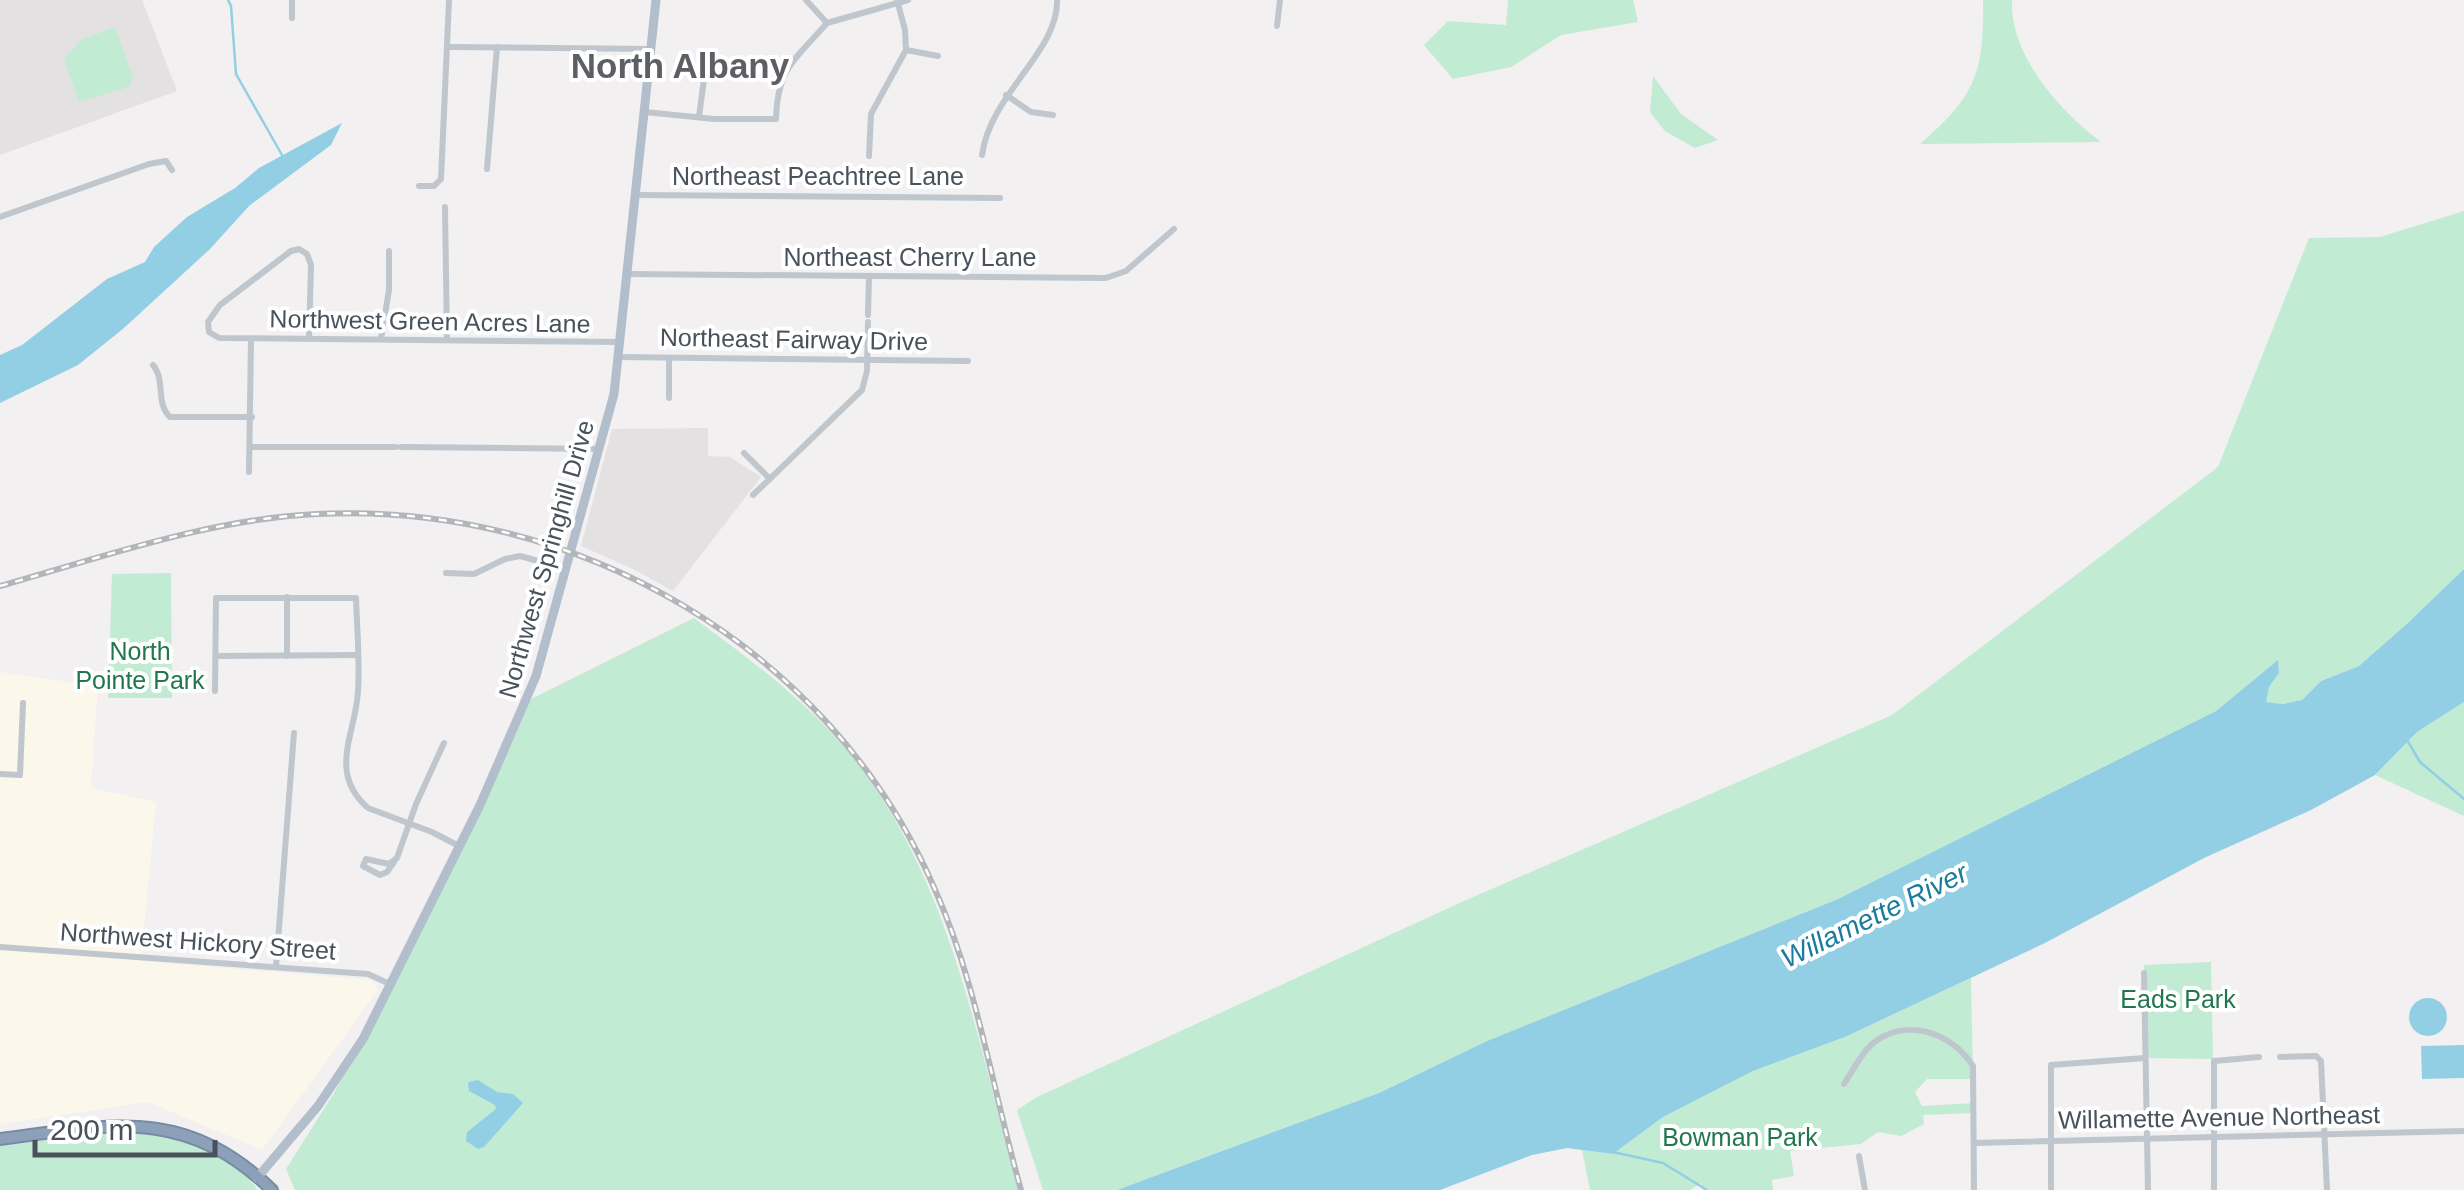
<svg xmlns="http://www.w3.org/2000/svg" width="2464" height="1190" viewBox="0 0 2464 1190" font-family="Arial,sans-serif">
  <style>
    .commercial { fill: #fbf7eb }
    .education { fill: #e3e1e1 }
    .green { fill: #c2ebd4 }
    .water { fill: #93cfe4 }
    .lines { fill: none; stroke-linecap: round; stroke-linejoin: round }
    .stream { stroke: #93cfe4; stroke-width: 2.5 }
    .highway-casing { stroke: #778ba5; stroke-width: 14 }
    .minor { stroke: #bfc6cd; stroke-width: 6 }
    .major { stroke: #b2becc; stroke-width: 9 }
    .highway { stroke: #8ca0ba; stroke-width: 10 }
    .rail-casing { stroke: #b2b5b9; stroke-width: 6 }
    .rail { stroke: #fff; stroke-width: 2.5; stroke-dasharray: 8; stroke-linecap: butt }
    .labels { text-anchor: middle; stroke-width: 8; stroke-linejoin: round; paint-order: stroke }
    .street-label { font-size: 25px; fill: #49525b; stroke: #fff }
    .park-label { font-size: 25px; fill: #20774f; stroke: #fff }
    .water-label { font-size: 28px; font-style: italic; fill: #197c9e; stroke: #fff }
    .district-label { font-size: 35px; font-weight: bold; fill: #5d5f64; stroke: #fff }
  </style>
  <rect width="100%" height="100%" fill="#f2f0f0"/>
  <path class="commercial" d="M0,672L98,686L91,788L156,802L141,961L371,980L378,990L262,1150L148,1102L0,1124Z"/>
  <g class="education">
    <path d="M0,0H142L177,91L0,155Z"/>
    <path d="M708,428V456L730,457L761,477L673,591L633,569L581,546L612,429Z"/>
  </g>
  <g class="green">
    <path d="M1508,0H1633L1638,22L1561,35L1511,67L1453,79L1424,45L1448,21L1506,25Z"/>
    <path d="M1983,0H2012C2010,56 2059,110 2101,142L1920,144C1976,96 1984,73 1983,0Z"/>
    <path d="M115,27L133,78L129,87L79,102L64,59L82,39Z"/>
    <path d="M1653,76L1681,114L1718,140L1695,148L1665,131L1650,112Z"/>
    <path d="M2464,211V569L2408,624L2359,666L2321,681L2302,700L2283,704L2265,702L2269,687L2279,673L2277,661L2216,711L1838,899L1487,1041L1379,1093L1117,1190H1043L1017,1110L1037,1097L1464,901L1892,715L2218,467L2309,238L2380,237Z"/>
    <path d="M171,573L172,698H108L112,574Z"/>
    <path d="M694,618C737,650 780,681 818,719C944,843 974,1027 1018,1190H295L286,1169L334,1093L377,1012L527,701Z"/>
    <path d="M2464,702V816L2375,775L2417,732Z"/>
    <path d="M2211,962L2213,1059L2145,1058L2144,965Z"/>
    <path d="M1971,978L1973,1079H1927L1915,1092L1922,1106L1974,1103V1113L1923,1115L1924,1124L1901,1136L1878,1132L1861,1144L1790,1151L1794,1176L1772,1180L1773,1190H1704L1701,1183L1690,1190H1590L1582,1150L1613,1154L1663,1117L1753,1071L1845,1037Z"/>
    <path d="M103,1125L190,1136L232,1159L258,1190H0V1139Z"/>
  </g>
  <g class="water">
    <path d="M342,123L331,145L249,206L210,249L124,328L78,365L0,403V355L22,345L107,279L145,262L154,247L187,217L235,188L259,168Z"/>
    <path d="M2464,569V702L2417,732L2375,775L2311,810L2204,858L2045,943L1845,1037L1753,1071L1663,1117L1613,1154L1567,1148L1532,1155L1440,1190H1117L1379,1093L1487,1041L1838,899L2216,711L2278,660L2279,673L2269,687L2266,702L2283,704L2302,700L2321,681L2359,666L2408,623Z"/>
    <circle cx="2428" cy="1017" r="19"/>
    <path d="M2464,1045V1078L2422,1079L2421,1046Z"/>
    <path d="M478,1080L497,1092L513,1094L523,1103L484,1147L478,1149L466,1141L467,1132L496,1109L495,1105L469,1091L468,1082Z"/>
  </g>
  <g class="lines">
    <g class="stream">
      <path d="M228,0L231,6L236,74L282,155"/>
      <path d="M2407,740L2420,762L2464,799"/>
      <path d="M1613,1152L1663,1163L1707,1190"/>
    </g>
    <g class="highway-casing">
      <path id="highway" d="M0,1139C109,1125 184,1105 272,1190"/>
    </g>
    <g class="minor">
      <path d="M806,0L827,23L908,0"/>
      <path d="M292,18V0"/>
      <path d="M1277,26L1280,0"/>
      <path d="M448,47L651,49"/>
      <path d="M906,50L938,56"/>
      <path d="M1006,95L1031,112L1053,115"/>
      <path d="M645,112L714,119H776C777,68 796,59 827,23"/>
      <path d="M699,117L705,71"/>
      <path d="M982,155C990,94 1059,51 1057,0"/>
      <path d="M869,156L871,114L906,50L905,30L897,0"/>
      <path d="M487,169L497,47"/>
      <path d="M419,186H434L441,179L449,0"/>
      <path d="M636,195L1000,198"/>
      <path d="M445,207L447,340"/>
      <path d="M0,217L149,164L166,161L172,170"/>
      <path d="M628,274L1106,278L1126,271L1174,229"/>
      <path d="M868,315L869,277"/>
      <path d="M309,339L311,265L307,254L299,249L291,251L220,305L208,322L209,332L219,338L621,342"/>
      <path d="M381,339L389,290V251"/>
      <path d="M619,357L968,361"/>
      <path d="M153,365C166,381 155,403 170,417H252"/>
      <path d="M669,398V359"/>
      <path d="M251,447H396"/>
      <path d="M401,447L600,449"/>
      <path d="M744,453L770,479"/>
      <path d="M249,472L251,339"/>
      <path d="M753,495L862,390L867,371L868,322"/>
      <path d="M446,573L474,574L505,559L520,556L567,569"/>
      <path d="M287,597V656"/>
      <path d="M216,656L358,655"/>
      <path d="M215,691L216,598H356C357,629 360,660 358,691C356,734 327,772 368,808L432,832L459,846"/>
      <path d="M0,774L20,775L23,703"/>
      <path d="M394,862L387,872L380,875L363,866L366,859L389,864L397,858L416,804L444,743"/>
      <path d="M0,947L368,974L390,984"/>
      <path d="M276,967L294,733"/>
      <path d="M2144,973L2148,1190"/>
      <path d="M2280,1057L2316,1056L2321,1061L2327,1190"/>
      <path d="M1844,1084C1852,1072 1860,1055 1871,1045C1904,1016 1952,1032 1973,1066L1974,1190"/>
      <path d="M1974,1143L2464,1131"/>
      <path d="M1859,1156L1865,1190"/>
      <path d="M2051,1190V1065L2145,1058"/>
      <path d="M2214,1190V1061L2259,1057"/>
    </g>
    <path class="major" d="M257,1178L318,1106L363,1039L480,805L536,676L614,394L656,0"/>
    <use href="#highway" class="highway"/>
    <g class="rail-casing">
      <path id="rail" d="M0,586C103,557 209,519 317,514C575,501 828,646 933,885C977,982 992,1088 1021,1190"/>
    </g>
    <use href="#rail" class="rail"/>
  </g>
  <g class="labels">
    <g class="street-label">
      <text x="818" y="185">Northeast Peachtree Lane</text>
      <text x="910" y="266">Northeast Cherry Lane</text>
      <text transform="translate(430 321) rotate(1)" y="9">Northwest Green Acres Lane</text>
      <text transform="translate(794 339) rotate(1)" y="9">Northeast Fairway Drive</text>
      <text transform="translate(546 559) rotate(-74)" y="9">Northwest Springhill Drive</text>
      <text transform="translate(198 941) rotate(4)" y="9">Northwest Hickory Street</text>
      <text transform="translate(2219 1117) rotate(-1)" y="9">Willamette Avenue Northeast</text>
    </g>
    <g class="park-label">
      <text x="140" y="660">North<tspan x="140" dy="29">Pointe Park</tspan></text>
      <text x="2178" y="1008">Eads Park</text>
      <text x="1740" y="1146">Bowman Park</text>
    </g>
    <g class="water-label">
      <text transform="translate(1874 915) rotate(-26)" y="10">Willamette River</text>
    </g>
    <g class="district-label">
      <text x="680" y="78">North Albany</text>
    </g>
  </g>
  <path d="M35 1140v15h180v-15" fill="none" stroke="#49525b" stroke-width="5"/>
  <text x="50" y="1140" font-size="30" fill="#49525b" stroke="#ffffff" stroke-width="8" paint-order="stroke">200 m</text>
</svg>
